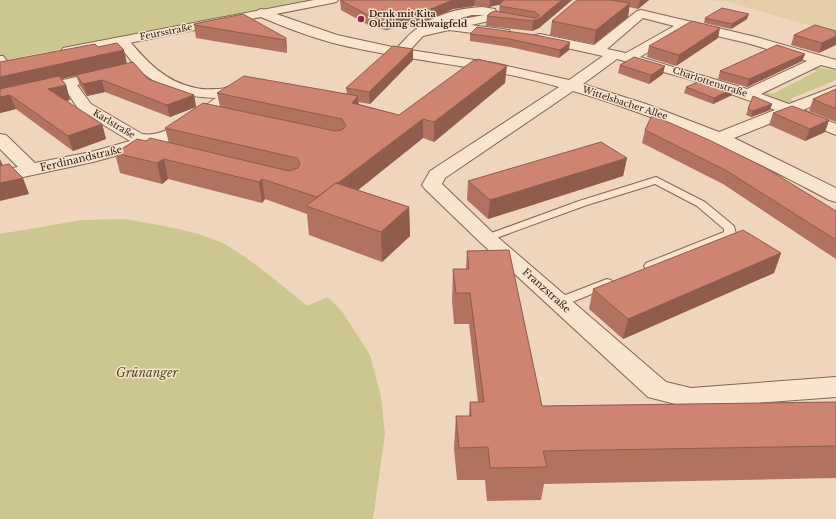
<svg xmlns="http://www.w3.org/2000/svg" width="836" height="519" viewBox="0 0 836 519" font-family="'Libre Baskerville',serif">
  <style>
    .farmland { fill: #e4cea9 }
    .green { fill: #ccc790 }
    .lines { fill: none; stroke-linecap: round; stroke-linejoin: round }
    .service-casing { stroke: #866555; stroke-width: 2 }
    .minor-casing { stroke: #866555; stroke-width: 2 }
    .tertiary-casing { stroke: #866555; stroke-width: 2 }
    .service { fill: #f9e4ce; fill-rule: evenodd }
    .minor { fill: #f9e4ce; fill-rule: evenodd }
    .tertiary { fill: #f9e4ce; fill-rule: evenodd }
    .wall { fill: #b17260 }
    .shaded-wall { fill: #905c4e }
    .building { fill: #ce8470; stroke: #905c4e }
    .poi-dot { fill: #96243c; stroke: #f6e1cb; stroke-width: 1.5 }
    .labels { text-anchor: middle; stroke-width: 3; stroke-linejoin: round; paint-order: stroke }
    .far-poi-label { font-size: 9px; font-weight: bold; fill: #34221a; stroke: #f6e1cb; text-anchor: start }
    .far-street-label { font-size: 9px; fill: #34221a; stroke: #f6e1cb }
    .street-label { font-size: 10px; fill: #34221a; stroke: #f6e1cb }
    .near-park-label { font-size: 12px; font-style: italic; fill: #4f5120; stroke: #f6e1cb }
  </style>
  <rect width="100%" height="100%" fill="#eed5bb"/>
  <path class="farmland" d="M709,0H836V33L728,2Z"/>
  <g class="green">
    <path d="M0,0H318L0,61Z"/>
    <path d="M818,68L836,70V80L790,99L795,102C785,104 771,102 764,95V91L772,94L817,71L810,69Z"/>
    <path d="M124,219C153,224 202,231 228,246C256,263 281,285 307,306L328,297L343,313L370,355L381,397L385,434L373,519H0V234L82,220Z"/>
  </g>
  <g class="lines">
    <g class="service-casing">
      <g id="service">
        <path d="M0,56H3L8,62V66H2L0,63Z"/>
        <path d="M656,177L705,202L734,226L736,234L734,236L654,269H646L644,266L646,263L724,232V229L697,206L655,184L587,205L491,240H483L481,238L483,236L579,201Z"/>
        <path d="M607,279L611,280L613,283L611,286L565,305L560,306L555,305L554,302L555,299Z"/>
      </g>
    </g>
    <g class="minor-casing">
      <g id="minor">
        <path d="M482,7L495,9L498,15L494,20L471,25L509,30L510,33L509,36L504,37L449,30L423,36L410,50L494,63L569,80L603,56L535,41L533,38L535,35L540,34L594,45L637,11L641,10L756,37L836,60V69L821,65L761,94L789,104L836,86V96L803,110L836,124V135L789,116L734,138L836,188V202L829,200C747,156 663,117 573,91L445,178L442,184L494,234L666,382L691,388L836,377V397L691,408L648,397L480,242L425,189L422,185L430,171L559,87C488,66 413,62 341,45C312,38 285,27 258,16L256,13L258,10L262,9L337,35L397,48C403,42 408,35 415,30C433,15 458,8 482,7ZM472,15H484L447,22ZM643,18L674,26L626,53L607,49ZM687,29L747,43L807,61L747,89L640,57ZM617,59L692,80L775,110L719,132L646,104L583,84Z"/>
        <path d="M122,37L127,38C146,61 165,82 196,88C202,90 210,89 217,89C227,90 234,82 244,85L247,88L244,91L231,96L232,100L230,103L178,139L93,162L0,182V170L18,167L0,149V134L6,135L35,163L91,152L130,141L79,110L61,83L63,80L134,64L115,41L117,38ZM140,71C166,91 183,97 216,98C195,112 168,138 142,134L91,104L77,85Z"/>
      </g>
    </g>
    <g class="tertiary-casing">
      <path id="tertiary" d="M314,0H338L336,2L332,3L68,55L63,54L61,51L63,48L68,47Z"/>
    </g>
    <use href="#service" class="service"/>
    <use href="#minor" class="minor"/>
    <use href="#tertiary" class="tertiary"/>
  </g>
  <g class="wall">
    <path d="M340,0H572L539,28L532,31L486,26L487,16L499,12L500,4L489,7L474,6L453,9L426,21L386,30L372,27L341,10Z"/>
    <path d="M577,0H649L638,9L629,7L628,17L594,44L550,35L552,21Z"/>
    <path d="M705,18L747,19L731,29L704,23Z"/>
    <path d="M194,25L286,38L287,51V53L196,38Z"/>
    <path d="M477,27L569,50L559,58L510,47L470,41V34Z"/>
    <path d="M836,31L819,53L791,45L794,35Z"/>
    <path d="M718,38L676,66L647,57L649,46Z"/>
    <path d="M98,47L127,64L148,79L194,95L196,107L170,117L105,92L87,96L80,86L76,75L61,79L66,85L70,100L66,101L102,124L106,139L73,151L16,109L0,113V62Z"/>
    <path d="M805,54L802,61L747,87L718,79L720,71Z"/>
    <path d="M413,60L370,104L358,102L359,104L399,115L505,83L434,142L423,138L358,190L409,207L410,236L382,262L309,235L307,214L265,199L262,203L168,179L162,184L120,173L115,153L146,141L169,143L165,128L220,107L217,93L347,94L346,88Z"/>
    <path d="M620,65L663,74L649,84L618,73Z"/>
    <path d="M686,87L732,95L713,104L684,93Z"/>
    <path d="M836,89V122L809,111L813,99Z"/>
    <path d="M772,104L770,110L751,117L746,115L748,109Z"/>
    <path d="M773,113L829,120L825,132L805,141L769,125Z"/>
    <path d="M645,130L836,211V259L723,184L642,143Z"/>
    <path d="M627,158L623,176L488,219L467,200L468,181Z"/>
    <path d="M467,251L542,406L836,402V478L544,484L541,500L487,501L485,480H457L454,448L456,416H469L470,402H478L469,324H454L452,300L453,269H466Z"/>
    <path d="M781,253L774,273L623,339L589,309L593,289Z"/>
  </g>
  <g class="shaded-wall">
    <path d="M453,0H475L474,6L453,9L426,21L386,30V19Z"/>
    <path d="M490,0H512L511,2L489,7Z"/>
    <path d="M562,0H572L539,28L532,31L533,21Z"/>
    <path d="M640,0H649L638,9Z"/>
    <path d="M630,3L628,17L594,44L596,30Z"/>
    <path d="M749,14L747,19L731,29L732,24Z"/>
    <path d="M720,28L718,38L676,66L679,55Z"/>
    <path d="M836,36V45L819,53L822,43Z"/>
    <path d="M286,38L287,51V53L285,40Z"/>
    <path d="M570,42L569,50L559,58L560,50Z"/>
    <path d="M413,49V60L370,104L369,92Z"/>
    <path d="M124,50L127,64L0,93V77Z"/>
    <path d="M805,54L802,61L747,87L749,79Z"/>
    <path d="M507,66L505,83L434,142V122Z"/>
    <path d="M665,66L663,74L649,84L651,75Z"/>
    <path d="M102,80L105,92L87,96L83,84Z"/>
    <path d="M66,85L70,100L53,104L48,89Z"/>
    <path d="M733,89L732,95L713,104L714,98Z"/>
    <path d="M10,95L16,109L0,113V97Z"/>
    <path d="M194,95L196,107L170,117L167,105Z"/>
    <path d="M358,96L359,115L352,103Z"/>
    <path d="M772,104L770,110L751,117L753,111Z"/>
    <path d="M423,119V138L328,214L319,198Z"/>
    <path d="M829,120L825,132L805,141L810,129Z"/>
    <path d="M102,124L106,139L73,151L68,136Z"/>
    <path d="M627,158L623,176L488,219L490,200Z"/>
    <path d="M0,159L4,168L0,169Z"/>
    <path d="M164,159L168,179L162,184L157,163Z"/>
    <path d="M23,178L29,194L0,201V183Z"/>
    <path d="M262,179L265,199L262,203L259,182Z"/>
    <path d="M409,207L410,236L382,262L381,232Z"/>
    <path d="M781,253L774,273L623,339L628,319Z"/>
  </g>
  <g class="building">
    <path d="M340,0H453L426,11L386,19L371,17Z"/>
    <path d="M504,0H562L540,18L533,21L487,16L490,13L495,11L535,18L539,16V15L535,12L500,6V4Z"/>
    <path d="M577,0H610L630,3L596,30L552,21Z"/>
    <path d="M722,8L749,14L732,24L705,18Z"/>
    <path d="M243,14L286,38L285,40L194,25V24Z"/>
    <path d="M692,21L720,28L679,55L649,46Z"/>
    <path d="M815,25L836,31V36L822,43L794,35Z"/>
    <path d="M477,27L535,35L570,42L560,50L510,39L470,34Z"/>
    <path d="M117,43L124,50L0,77V62L95,44L98,47Z"/>
    <path d="M777,45L805,54L749,79L720,71Z"/>
    <path d="M393,46L413,49L369,92L346,88Z"/>
    <path d="M634,57L665,66L651,75L620,65Z"/>
    <path d="M477,59L507,66L434,122L423,119L338,183H336L317,197L262,179L259,182L164,159L157,163L115,153L137,139L146,141L150,138L289,171L298,168L300,163L297,158L165,128L203,103L335,131L342,130L346,126L342,119L217,93L244,76L358,96L352,103L399,115L474,60L477,61Z"/>
    <path d="M133,62L148,79L194,95L167,105L102,80L83,84L76,75Z"/>
    <path d="M59,76L66,85L48,89L102,124L68,136L10,95L0,97V89Z"/>
    <path d="M703,80L733,89L714,98L686,87Z"/>
    <path d="M836,89V109L813,99Z"/>
    <path d="M753,96L772,104L753,111L748,109Z"/>
    <path d="M792,106L829,120L810,129L773,113Z"/>
    <path d="M652,115L709,140L764,167L836,211V240L727,171L645,130Z"/>
    <path d="M601,142L627,158L490,200L468,181Z"/>
    <path d="M9,164L23,178L0,183V166Z"/>
    <path d="M336,183L409,207L381,232L306,206Z"/>
    <path d="M743,230L781,253L628,319L593,289Z"/>
    <path d="M509,250L542,406L836,402V446L543,451L547,467L490,468L488,447L459,448L456,416H471L470,402H484L470,293H456L453,269H469L467,251Z"/>
  </g>
  <circle class="poi-dot" cx="361" cy="19" r="4"/>
  <g class="labels">
    <g class="far-poi-label">
      <text x="369" y="17">Denk mit Kita<tspan x="369" dy="10">Olching Schwaigfeld</tspan></text>
    </g>
    <g class="far-street-label">
      <text transform="translate(166 32) rotate(-11)" y="3">Feursstraße</text>
      <text transform="translate(710 82) rotate(18)" y="3">Charlottenstraße</text>
      <text transform="translate(625 103) rotate(18)" y="3">Wittelsbacher Allee</text>
      <text transform="translate(114 124) rotate(31)" y="3">Karlstraße</text>
    </g>
    <g class="street-label">
      <text transform="translate(81 158) rotate(-13)" y="4">Ferdinandstraße</text>
      <text transform="translate(547 290) rotate(42)" y="4">Franzstraße</text>
    </g>
    <g class="near-park-label">
      <text x="147" y="377">Grünanger</text>
    </g>
  </g>
</svg>
